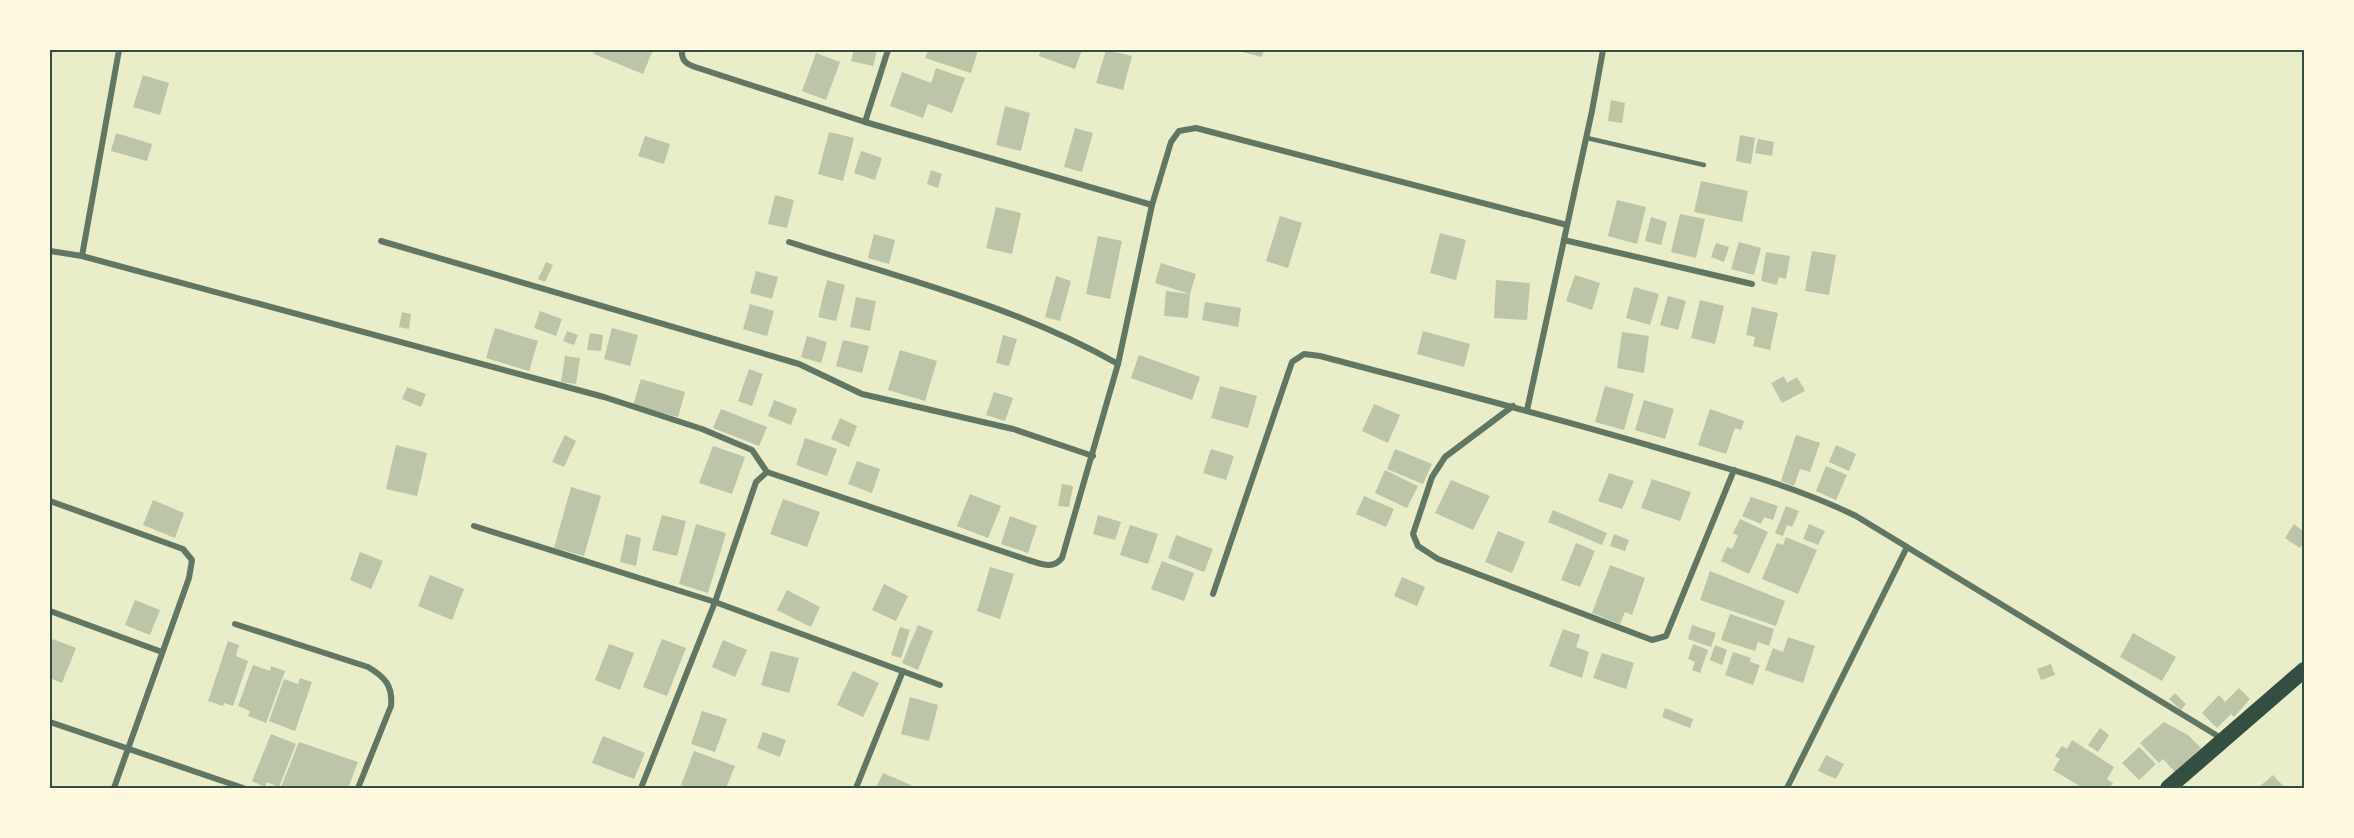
<svg xmlns="http://www.w3.org/2000/svg" width="2354" height="838" viewBox="0 0 2354 838" font-family="'Archivo Narrow',sans-serif">
  <style>
    .building { fill: #bcc5a7 }
    .lines { fill: none; stroke-linecap: round; stroke-linejoin: round }
    .service { stroke: #617663; stroke-width: 4.5 }
    .minor { stroke: #617663; stroke-width: 6 }
    .trunk { stroke: #344e41; stroke-width: 16 }
    .neatline { fill: none; stroke: #344e41; stroke-width: 2 }
  </style>
  <rect width="100%" height="100%" fill="#e9edc9"/>
  <g class="building">
    <path d="M596,50H653L643,74L594,54Z"/>
    <path d="M854,50H877L873,66L851,61Z"/>
    <path d="M928,50H978L971,73L925,58Z"/>
    <path d="M1041,50H1082L1075,69L1039,56Z"/>
    <path d="M1106,50L1132,56L1123,90L1096,83Z"/>
    <path d="M1235,50H1263L1262,57Z"/>
    <path d="M816,53L840,62L826,100L802,91Z"/>
    <path d="M936,68L965,78L952,113L928,104L923,118L890,106L902,72L931,83Z"/>
    <path d="M143,75L169,83L160,115L133,107Z"/>
    <path d="M1611,100L1625,103L1622,123L1608,121Z"/>
    <path d="M1005,106L1030,113L1021,151L996,145Z"/>
    <path d="M1075,128L1093,133L1082,172L1064,167Z"/>
    <path d="M829,132L854,138L843,181L818,174Z"/>
    <path d="M116,133L152,144L147,161L111,151Z"/>
    <path d="M1740,135L1755,138L1751,164L1736,161Z"/>
    <path d="M645,136L670,144L664,164L638,156Z"/>
    <path d="M1758,139L1774,142L1772,156L1755,153Z"/>
    <path d="M861,151L882,158L875,180L854,173Z"/>
    <path d="M931,170L942,174L938,188L927,184Z"/>
    <path d="M1701,181L1748,191L1742,222L1694,212Z"/>
    <path d="M775,195L794,200L787,228L768,224Z"/>
    <path d="M1617,200L1646,207L1637,244L1608,236Z"/>
    <path d="M996,207L1021,213L1012,254L986,248Z"/>
    <path d="M1680,214L1705,219L1696,258L1671,252Z"/>
    <path d="M1280,216L1302,223L1288,268L1266,261Z"/>
    <path d="M1651,217L1667,222L1661,245L1645,241Z"/>
    <path d="M1440,233L1466,240L1456,280L1430,273Z"/>
    <path d="M874,234L895,240L889,264L868,258Z"/>
    <path d="M1098,236L1122,241L1110,299L1086,294Z"/>
    <path d="M1739,242L1761,248L1754,275L1731,269Z"/>
    <path d="M1716,243L1729,247L1724,262L1711,257Z"/>
    <path d="M1812,251L1836,255L1829,295L1805,291Z"/>
    <path d="M1766,252L1790,256L1786,279L1779,277L1777,285L1761,281Z"/>
    <path d="M546,262L553,265L545,282L538,279Z"/>
    <path d="M1161,263L1196,274L1190,294L1155,283Z"/>
    <path d="M756,271L778,277L772,299L750,293Z"/>
    <path d="M1575,275L1600,283L1592,310L1566,301Z"/>
    <path d="M1056,276L1071,281L1060,321L1045,317Z"/>
    <path d="M827,280L845,285L836,321L818,317Z"/>
    <path d="M1496,280L1530,283L1527,320L1494,318Z"/>
    <path d="M1634,287L1659,294L1650,325L1626,318Z"/>
    <path d="M1166,291L1190,294L1188,318L1164,316Z"/>
    <path d="M1668,296L1686,301L1678,330L1660,325Z"/>
    <path d="M856,297L876,301L870,331L850,327Z"/>
    <path d="M1700,300L1724,306L1715,344L1691,338Z"/>
    <path d="M1205,302L1241,308L1238,327L1202,320Z"/>
    <path d="M750,304L774,311L767,336L743,329Z"/>
    <path d="M1752,307L1778,313L1770,350L1753,346L1755,337L1746,335Z"/>
    <path d="M540,311L562,319L556,336L534,328Z"/>
    <path d="M402,312L411,314L409,329L399,327Z"/>
    <path d="M495,328L538,341L529,371L486,358Z"/>
    <path d="M612,328L638,335L630,366L604,359Z"/>
    <path d="M567,331L578,335L574,345L563,341Z"/>
    <path d="M1423,331L1470,344L1464,367L1417,354Z"/>
    <path d="M1622,332L1649,336L1644,373L1617,368Z"/>
    <path d="M590,333L603,335L601,351L587,350Z"/>
    <path d="M1003,335L1017,339L1009,366L996,363Z"/>
    <path d="M807,336L827,342L821,363L801,357Z"/>
    <path d="M843,340L869,346L862,373L836,366Z"/>
    <path d="M900,350L937,361L925,401L888,390Z"/>
    <path d="M1139,355L1200,377L1192,400L1131,378Z"/>
    <path d="M565,356L580,358L576,384L561,382Z"/>
    <path d="M749,369L763,374L752,406L738,401Z"/>
    <path d="M1784,376L1787,383L1797,377L1805,391L1782,403L1771,383Z"/>
    <path d="M641,379L685,392L678,417L633,405Z"/>
    <path d="M1220,386L1257,396L1248,428L1211,418Z"/>
    <path d="M1605,386L1634,394L1624,430L1595,422Z"/>
    <path d="M407,387L426,394L421,407L402,399Z"/>
    <path d="M994,392L1013,398L1005,421L986,415Z"/>
    <path d="M774,400L797,409L791,425L768,416Z"/>
    <path d="M1644,400L1674,409L1665,439L1635,430Z"/>
    <path d="M1374,404L1400,415L1388,443L1362,431Z"/>
    <path d="M721,409L767,427L759,446L713,428Z"/>
    <path d="M1710,409L1744,421L1741,430L1735,428L1726,454L1698,445Z"/>
    <path d="M840,418L857,426L849,447L831,439Z"/>
    <path d="M565,435L576,441L564,467L552,462Z"/>
    <path d="M1796,435L1820,443L1810,472L1800,469L1794,486L1781,481Z"/>
    <path d="M805,438L837,449L827,476L796,465Z"/>
    <path d="M396,445L427,453L417,496L386,489Z"/>
    <path d="M1836,445L1856,454L1849,471L1829,462Z"/>
    <path d="M713,446L745,457L732,494L699,483Z"/>
    <path d="M1211,449L1234,456L1226,480L1203,473Z"/>
    <path d="M1395,449L1432,464L1423,484L1387,469Z"/>
    <path d="M857,461L880,469L872,493L848,484Z"/>
    <path d="M1826,466L1847,475L1836,500L1816,491Z"/>
    <path d="M1385,470L1418,486L1407,508L1375,493Z"/>
    <path d="M1609,473L1634,481L1622,509L1598,501Z"/>
    <path d="M1652,479L1691,492L1680,521L1641,508Z"/>
    <path d="M1451,480L1490,496L1473,530L1435,513Z"/>
    <path d="M1062,484L1073,486L1069,507L1058,506Z"/>
    <path d="M571,487L601,496L584,556L554,548Z"/>
    <path d="M970,494L1001,506L988,538L957,526Z"/>
    <path d="M1364,496L1394,509L1386,527L1356,514Z"/>
    <path d="M1751,497L1778,506L1773,520L1764,517L1761,524L1742,516Z"/>
    <path d="M783,499L820,512L807,547L770,534Z"/>
    <path d="M153,500L184,513L175,538L143,525Z"/>
    <path d="M1786,506L1799,511L1792,527L1787,525L1783,536L1775,533Z"/>
    <path d="M1553,510L1607,533L1602,545L1548,522Z"/>
    <path d="M662,515L686,521L677,556L652,550Z"/>
    <path d="M1098,515L1121,522L1115,540L1093,534Z"/>
    <path d="M1010,516L1037,526L1028,553L1001,544Z"/>
    <path d="M1740,519L1768,532L1749,574L1721,561L1727,547L1732,549L1738,536L1733,533Z"/>
    <path d="M696,524L726,533L708,593L679,584Z"/>
    <path d="M1809,524L1825,531L1818,545L1803,539Z"/>
    <path d="M2294,524L2304,532V542L2300,548L2285,538Z"/>
    <path d="M1130,525L1158,534L1148,564L1120,555Z"/>
    <path d="M1498,531L1525,542L1512,573L1485,562Z"/>
    <path d="M626,534L641,538L636,566L620,562Z"/>
    <path d="M1614,534L1629,540L1625,551L1610,546Z"/>
    <path d="M1176,535L1213,549L1204,572L1168,558Z"/>
    <path d="M1786,537L1817,550L1798,594L1762,579L1777,543L1783,545Z"/>
    <path d="M1576,543L1595,551L1580,587L1561,580Z"/>
    <path d="M360,552L383,561L371,589L350,580Z"/>
    <path d="M1162,561L1194,573L1184,601L1151,589Z"/>
    <path d="M1610,565L1645,578L1632,615L1625,612L1620,624L1592,613Z"/>
    <path d="M990,567L1014,574L1000,619L977,611Z"/>
    <path d="M1710,571L1785,601L1776,626L1700,600Z"/>
    <path d="M430,575L464,589L452,620L418,606Z"/>
    <path d="M1402,577L1425,587L1417,606L1394,596Z"/>
    <path d="M884,584L908,596L896,621L872,610Z"/>
    <path d="M787,590L820,607L811,627L777,610Z"/>
    <path d="M135,600L160,610L150,635L125,625Z"/>
    <path d="M1730,614L1774,629L1769,646L1758,642L1755,651L1721,640Z"/>
    <path d="M918,625L933,631L918,670L902,663Z"/>
    <path d="M1692,625L1716,633L1711,647L1688,639Z"/>
    <path d="M900,627L910,630L901,658L891,655Z"/>
    <path d="M1563,629L1580,635L1576,647L1589,652L1582,678L1549,666Z"/>
    <path d="M2133,633L2176,657L2162,681L2120,657Z"/>
    <path d="M1788,637L1815,646L1803,683L1765,670L1773,648L1783,652Z"/>
    <path d="M53,639L76,648L62,683L50,678V649Z"/>
    <path d="M662,639L686,648L667,696L643,687Z"/>
    <path d="M723,640L747,650L735,677L712,667Z"/>
    <path d="M228,641L239,645L236,656L248,661L233,706L224,703L223,706L208,701Z"/>
    <path d="M609,644L634,653L620,690L595,680Z"/>
    <path d="M1693,644L1708,650L1700,673L1692,670L1695,662L1688,659Z"/>
    <path d="M1715,645L1727,650L1722,665L1710,660Z"/>
    <path d="M771,651L799,658L789,693L761,685Z"/>
    <path d="M1733,652L1751,658L1750,662L1760,665L1753,685L1725,675Z"/>
    <path d="M1602,653L1634,663L1626,689L1593,678Z"/>
    <path d="M2051,664L2055,675L2041,680L2037,669Z"/>
    <path d="M253,665L270,671L271,666L285,671L266,723L248,716L250,711L238,706Z"/>
    <path d="M853,671L879,683L863,717L837,705Z"/>
    <path d="M300,678L312,682L295,731L269,721L284,679L298,684Z"/>
    <path d="M2239,688L2250,699L2234,717L2231,714L2217,728L2202,713L2219,695L2225,702Z"/>
    <path d="M2175,693L2186,704L2181,710L2169,699Z"/>
    <path d="M910,697L938,705L929,741L901,734Z"/>
    <path d="M1665,708L1693,719L1690,728L1662,717Z"/>
    <path d="M702,711L727,719L715,752L691,744Z"/>
    <path d="M2164,722L2188,735L2201,748L2175,772L2163,759L2159,763L2140,743Z"/>
    <path d="M2100,728L2109,735L2098,752L2088,745Z"/>
    <path d="M763,732L786,740L780,757L757,748Z"/>
    <path d="M271,734L296,744L279,787L267,782L265,787L252,781Z"/>
    <path d="M603,736L645,753L634,779L592,763Z"/>
    <path d="M2072,740L2114,767L2107,779L2113,783L2109,788H2083L2053,770L2060,759L2055,756L2062,746L2067,749Z"/>
    <path d="M299,742L358,762L348,788L281,787Z"/>
    <path d="M2139,747L2156,764L2139,780L2122,763Z"/>
    <path d="M694,751L735,766L726,788H690L681,785Z"/>
    <path d="M1826,755L1844,764L1836,779L1818,771Z"/>
    <path d="M883,773L911,785L909,788H876Z"/>
    <path d="M2273,775L2285,788H2258Z"/>
  </g>
  <g class="lines">
    <path class="service" d="M1587,138L1704,165"/>
    <g class="minor">
      <path d="M682,50C681,60 686,64 695,67L865,122L1152,205"/>
      <path d="M865,122L888,50"/>
      <path d="M1564,240L1752,284"/>
      <path d="M381,241L799,364L862,394L1013,429L1093,456"/>
      <path d="M789,242C901,278 1016,306 1118,364"/>
      <path d="M50,251L82,256L604,397L702,429L752,450L767,472"/>
      <path d="M82,256L119,50"/>
      <path d="M1513,406L1445,457L1432,477L1413,534L1418,546L1438,559L1652,640L1666,636L1734,470"/>
      <path d="M1527,410L1592,111L1603,50"/>
      <path d="M50,501L183,549L192,560L189,578L114,788"/>
      <path d="M474,526L715,602L940,685"/>
      <path d="M1213,594L1292,362L1304,354L1320,356C1433,386 1546,415 1658,448C1725,468 1793,485 1856,516L2221,738"/>
      <path d="M50,611L162,652"/>
      <path d="M235,624L368,667C385,677 393,686 391,706L358,788"/>
      <path d="M50,722L243,788"/>
      <path d="M641,788L715,602L756,482L767,472L1028,560C1042,564 1052,570 1062,558L1118,364L1152,205L1171,142L1179,131L1196,128L1567,225"/>
      <path d="M856,788L903,671"/>
      <path d="M1787,788L1907,547"/>
    </g>
    <path class="trunk" d="M2168,788L2304,670"/>
  </g>
  <rect width="2354" height="838" fill="none" stroke="#fefae0" stroke-width="102"/>
  <rect x="51" y="51" width="2252" height="736" class="neatline"/>
</svg>
